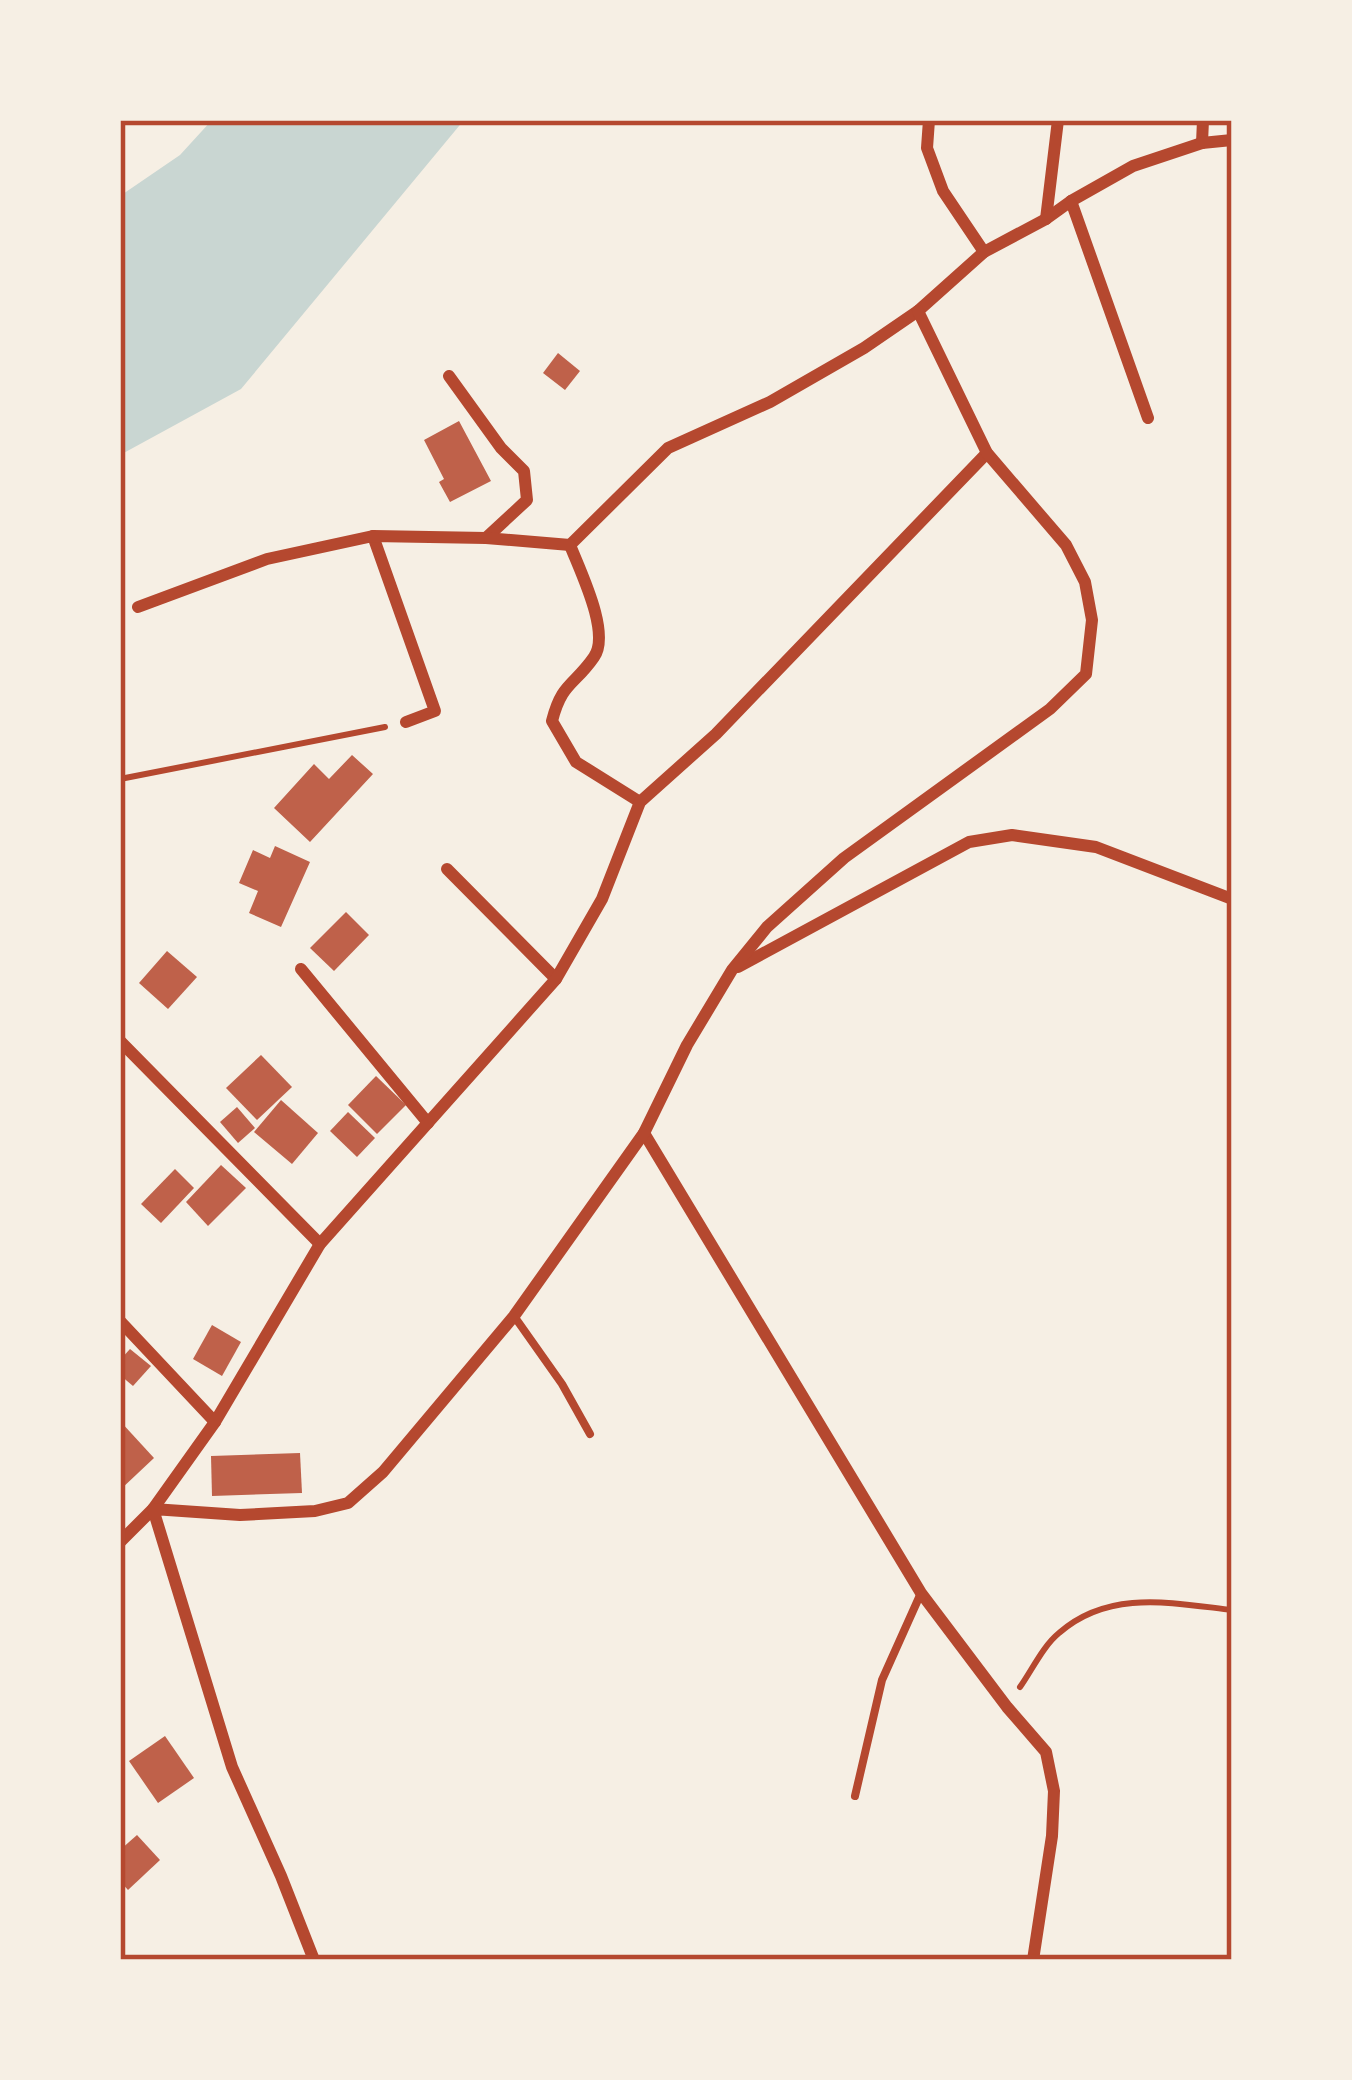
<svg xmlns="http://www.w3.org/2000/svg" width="1352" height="2080" viewBox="0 0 1352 2080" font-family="Raleway,sans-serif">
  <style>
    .water { fill: #c9d6d2 }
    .building { fill: #bf614a }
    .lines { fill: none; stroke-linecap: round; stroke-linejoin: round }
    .path { stroke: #b5482f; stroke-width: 6 }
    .service { stroke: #b5482f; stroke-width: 8 }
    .minor { stroke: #b5482f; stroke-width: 12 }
    .neatline { fill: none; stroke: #b5482f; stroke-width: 4.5 }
  </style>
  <rect width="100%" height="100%" fill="#f6efe4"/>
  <path class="water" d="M212,120H464L241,389L120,455V196L180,155Z"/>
  <g class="building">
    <path d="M558,353L580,371L565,390L543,373Z"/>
    <path d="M459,421L491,481L450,502L439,482L444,479L424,440Z"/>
    <path d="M352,755L373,774L310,842L274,808L314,764L329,779Z"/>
    <path d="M275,846L310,862L281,927L249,913L258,891L239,883L253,850L270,858Z"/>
    <path d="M346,912L369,935L334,971L310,948Z"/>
    <path d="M167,951L197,977L168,1009L139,983Z"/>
    <path d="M261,1055L292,1087L257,1120L226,1088Z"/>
    <path d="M376,1076L406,1105L377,1134L348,1105Z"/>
    <path d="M281,1100L318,1133L292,1164L254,1132Z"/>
    <path d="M237,1107L255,1128L238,1143L220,1122Z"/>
    <path d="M348,1112L375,1138L357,1157L330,1131Z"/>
    <path d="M221,1165L246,1188L208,1226L186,1202Z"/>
    <path d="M175,1169L194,1188L161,1223L141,1204Z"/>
    <path d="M212,1325L241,1342L222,1376L193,1359Z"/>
    <path d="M130,1349L151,1366L133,1386L120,1375V1360Z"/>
    <path d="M120,1421L154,1458L120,1490Z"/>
    <path d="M300,1453L302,1493L212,1496L211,1456Z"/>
    <path d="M165,1736L194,1778L158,1803L129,1761Z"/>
    <path d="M137,1835L160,1860L128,1890L120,1881V1850Z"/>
  </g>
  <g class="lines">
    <g class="path">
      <path d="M120,779L385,727"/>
      <path d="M1020,1687C1032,1670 1043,1646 1059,1633C1109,1589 1172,1603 1232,1610"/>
    </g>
    <g class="service">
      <path d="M514,1316L562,1384L590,1434"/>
      <path d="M855,1796L882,1680L921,1593"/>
    </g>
    <g class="minor">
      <path d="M929,120L927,148L943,191L984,252"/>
      <path d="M1202,143L1203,120"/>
      <path d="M1071,201L1148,418"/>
      <path d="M1046,219L1058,120"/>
      <path d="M449,376L501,448L524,471L527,500L486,538"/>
      <path d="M373,536L435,711L406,722"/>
      <path d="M570,545L668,448L770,402L864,348L918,311L984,252L1046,219L1071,201L1133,166L1202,143L1232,140"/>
      <path d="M570,545C580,571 611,633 594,657C574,686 562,682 552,721L576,762L640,802"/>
      <path d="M138,607L267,559L373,536L486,538L570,545"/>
      <path d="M447,869L556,979"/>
      <path d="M738,967L969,842L1012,835L1096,847L1232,899"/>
      <path d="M301,969L428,1123"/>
      <path d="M120,1041L320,1244"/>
      <path d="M644,1133L921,1593L1007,1707L1046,1752L1054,1791L1052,1836L1033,1960"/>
      <path d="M120,1321L215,1422"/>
      <path d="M120,1542L153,1509L215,1422L320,1244L556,979L602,899L640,802L716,734L987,453"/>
      <path d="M314,1960L281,1876L232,1767L153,1509L240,1515L315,1511L348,1503L383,1472L514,1316L644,1133L687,1045L732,970L767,927L844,858L1050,709L1086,674L1092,620L1085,582L1066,545L987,453L918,311"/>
    </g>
  </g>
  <rect width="1352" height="2080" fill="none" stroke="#f6efe4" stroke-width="246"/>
  <rect x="123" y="123" width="1106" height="1834" class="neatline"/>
</svg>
